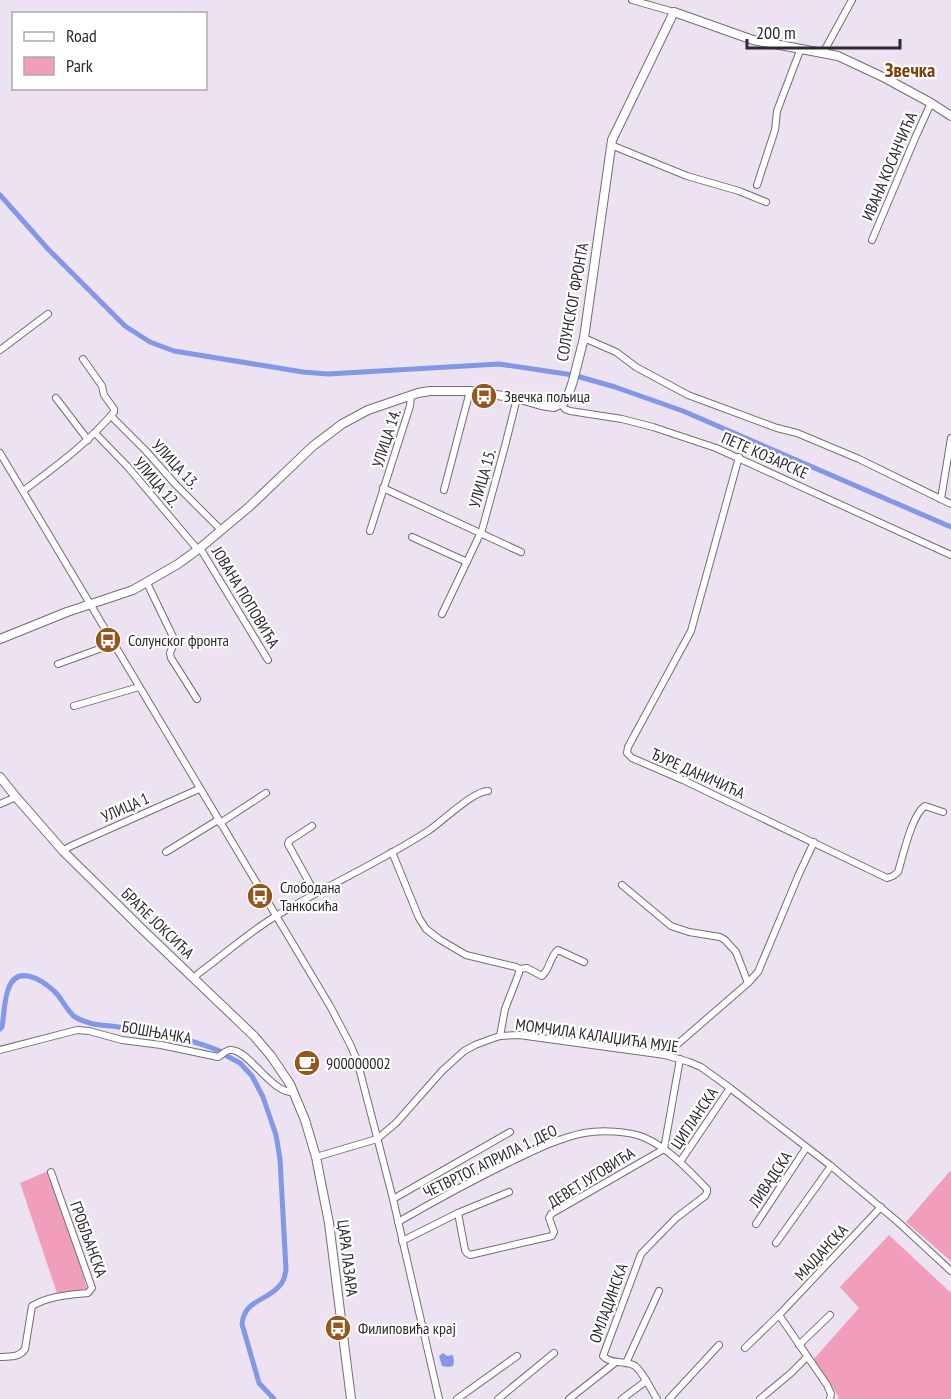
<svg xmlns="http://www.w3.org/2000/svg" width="951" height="1399" viewBox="0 0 951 1399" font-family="'PT Sans Narrow',sans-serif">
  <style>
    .green { fill: #f19dbc }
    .water { fill: #8397e7 }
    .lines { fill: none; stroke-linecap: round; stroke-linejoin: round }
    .canal { stroke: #8397e7; stroke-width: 5 }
    .street-casing { stroke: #756c79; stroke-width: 8 }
    .secondary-casing { stroke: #756c79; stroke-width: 10 }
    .street { stroke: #fff; stroke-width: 6 }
    .secondary { stroke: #fff; stroke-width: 8 }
    .labels { text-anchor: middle; stroke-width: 4.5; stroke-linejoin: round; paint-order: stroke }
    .street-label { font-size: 16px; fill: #2d292f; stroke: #fff }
    .poi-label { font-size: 16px; fill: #2d292f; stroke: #fff; text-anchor: start }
    .quarter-label { font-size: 20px; font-weight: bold; fill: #7a4208; stroke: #fff }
  </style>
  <rect width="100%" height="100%" fill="#ece2f1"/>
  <g class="green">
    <path d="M951,1170V1261L906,1222Z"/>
    <path d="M48,1171L72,1234L87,1289L57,1293L20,1183Z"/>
    <path d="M889,1235L951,1293V1399H837L839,1397L813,1360L859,1308L840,1287Z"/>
  </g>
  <path class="water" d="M443,1353L447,1356L453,1355L454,1361L453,1366L448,1367L442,1366L439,1356Z"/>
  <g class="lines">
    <g class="canal">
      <path d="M0,195L48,249L125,326L150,342L174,351L303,372L328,374L499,364L573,375L615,387L683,411L951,527"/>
      <path d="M0,1029L2,1027C4,1015 4,1001 8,990C16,964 41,979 54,991C62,998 66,1010 75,1017C80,1020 87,1022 93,1024C137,1029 178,1034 220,1051"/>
      <path d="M227,1056L240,1063L252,1076L263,1097L276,1135L280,1159L286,1270C285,1275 284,1281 281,1284C268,1302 245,1298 242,1324L259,1383L274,1399"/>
    </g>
    <g class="street-casing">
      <g id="street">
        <path d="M632,0L674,12"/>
        <path d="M823,53L852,0"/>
        <path d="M611,145L687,176L739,191L766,202"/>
        <path d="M757,185L775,130L777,111L801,48"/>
        <path d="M872,240L916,136L931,103"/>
        <path d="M584,338L616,352L636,367L688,395L777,428L797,433L859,459L951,504"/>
        <path d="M0,350L48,314"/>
        <path d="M56,398L88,440"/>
        <path d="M561,404L565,409L570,411L622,419L653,427L716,448L951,555"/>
        <path d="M111,416L146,451L177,486L221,530"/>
        <path d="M95,433L127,466L198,550"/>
        <path d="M0,453L330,1006L350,1044L357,1060L393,1199L439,1399"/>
        <path d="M739,457L691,631L628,747L627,753L632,758L683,780L887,878L893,876L898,872C903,856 912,814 925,806L943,812"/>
        <path d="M383,488L521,552"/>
        <path d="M444,490L470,391"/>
        <path d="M23,491C56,466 87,444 114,412V409L104,395L102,386L83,359"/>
        <path d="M941,499L951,438"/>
        <path d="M370,531L410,406L411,395"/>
        <path d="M412,537L467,562"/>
        <path d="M200,548L268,660"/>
        <path d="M147,583L175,641L170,653L171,658L197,699"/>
        <path d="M442,614L482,530L505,446L517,398"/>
        <path d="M58,664L113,644"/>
        <path d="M74,706L139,687"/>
        <path d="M0,804L16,797"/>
        <path d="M220,823L266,793"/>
        <path d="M312,826L289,841L288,844L315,893"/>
        <path d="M64,852L66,849L71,846L199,789"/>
        <path d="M166,852L218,820"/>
        <path d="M392,852L419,918L426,929L439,939L466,955L516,967L519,969L527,968L542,976C550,969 550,956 558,950L584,962"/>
        <path d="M622,885L671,926L689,932L720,937L725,940L736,952L748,983"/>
        <path d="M194,978L199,973C225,954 249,932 276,916C326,886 380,862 428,831C443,821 473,791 488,791"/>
        <path d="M500,1036L505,1009L519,973V969"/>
        <path d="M0,1050L77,1030L89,1031L122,1040L161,1045L218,1057C222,1055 226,1050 230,1050C248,1048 272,1095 294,1092"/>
        <path d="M665,1055L748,983L758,972L799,874L814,842"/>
        <path d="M316,1157L377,1139L396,1123L442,1071L464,1051L475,1045L491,1039L500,1036L519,1035L665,1055L689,1062L701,1067L730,1088L831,1166L898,1222L951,1271"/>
        <path d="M680,1162L730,1088"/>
        <path d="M393,1199L510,1132"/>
        <path d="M458,1213L465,1250L467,1253L470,1255L552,1236L554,1232L549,1218L551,1214L664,1149L680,1059"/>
        <path d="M398,1222C436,1200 473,1180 512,1161C535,1150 559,1138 584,1133C601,1130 628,1131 643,1137C669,1148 688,1170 707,1189V1192L705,1196L676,1218L641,1254L603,1356C611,1365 625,1360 635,1366C643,1372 651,1390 657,1399"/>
        <path d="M756,1224L806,1148"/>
        <path d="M402,1241L458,1213L509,1192"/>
        <path d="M776,1243L831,1166"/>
        <path d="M799,1345L830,1315"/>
        <path d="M745,1348L779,1315"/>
        <path d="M0,1357C10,1356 19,1358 25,1349L32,1306C49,1296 68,1295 88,1293L92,1288L51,1172"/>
        <path d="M626,1363L659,1291"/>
        <path d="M457,1399L517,1356"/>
        <path d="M498,1399L554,1353"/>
        <path d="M569,1399L616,1362"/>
        <path d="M622,1399L646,1381"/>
        <path d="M669,1399L719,1345"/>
        <path d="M760,1399L791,1373L807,1357"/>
        <path d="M830,1399L831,1394L827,1385L779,1315L881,1207"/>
      </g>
    </g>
    <g class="secondary-casing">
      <g id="secondary">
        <path d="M0,639L67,612L133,590L178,564L200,548L249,507L313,446L342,424L368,410L418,393L430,391H470L517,398L541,405L554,407L564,402L569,393L573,381L584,338L612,140L674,12L753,40L838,56L885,78L931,103L951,116"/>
        <path d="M0,777L16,797L64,852L141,928L254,1036L271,1056L290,1084L305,1120L316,1157L329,1223L351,1399"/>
      </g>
    </g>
    <use href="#street" class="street"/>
    <use href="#secondary" class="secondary"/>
  </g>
  <defs>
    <g id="bus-disc" transform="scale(1.35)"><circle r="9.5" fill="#96571e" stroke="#fff"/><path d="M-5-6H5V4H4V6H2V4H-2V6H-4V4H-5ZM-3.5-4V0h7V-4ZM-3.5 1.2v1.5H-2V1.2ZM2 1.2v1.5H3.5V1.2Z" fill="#fff"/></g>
    <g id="cafe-disc" transform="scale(1.35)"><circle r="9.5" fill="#96571e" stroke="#fff"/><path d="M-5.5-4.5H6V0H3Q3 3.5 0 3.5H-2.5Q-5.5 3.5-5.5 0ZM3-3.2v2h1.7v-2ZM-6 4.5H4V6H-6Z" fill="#fff"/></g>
  </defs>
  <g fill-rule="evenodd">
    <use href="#bus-disc" x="484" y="396"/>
    <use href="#bus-disc" x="108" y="640"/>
    <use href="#bus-disc" x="260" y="896"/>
    <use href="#cafe-disc" x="307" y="1063"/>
    <use href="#bus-disc" x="338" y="1328"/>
  </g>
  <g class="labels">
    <g class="street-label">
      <text transform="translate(889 166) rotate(-67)" y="6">ИВАНА КОСАНЧИЋА</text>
      <text transform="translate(572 302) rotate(-80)" y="6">СОЛУНСКОГ ФРОНТА</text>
      <text transform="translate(386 438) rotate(-72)" y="6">УЛИЦА 14.</text>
      <text transform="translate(765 455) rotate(24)" y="6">ПЕТЕ КОЗАРСКЕ</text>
      <text transform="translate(176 464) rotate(47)" y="6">УЛИЦА 13.</text>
      <text transform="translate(482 478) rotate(-74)" y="6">УЛИЦА 15.</text>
      <text transform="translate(157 482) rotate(49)" y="6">УЛИЦА 12.</text>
      <text transform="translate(246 597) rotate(59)" y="6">ЈОВАНА ПОПОВИЋА</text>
      <text transform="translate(698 773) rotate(24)" y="6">ЂУРЕ ДАНИЧИЋА</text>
      <text transform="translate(125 807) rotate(-24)" y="6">УЛИЦА 1</text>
      <text transform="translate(158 923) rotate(44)" y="6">БРАЋЕ ЈОКСИЋА</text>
      <text transform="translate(157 1032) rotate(10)" y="6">БОШЊАЧКА</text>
      <text transform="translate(597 1035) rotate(8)" y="6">МОМЧИЛА КАЛАЈЏИЋА МУЈЕ</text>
      <text transform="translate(694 1118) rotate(-56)" y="6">ЦИГЛАНСКА</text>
      <text transform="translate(490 1161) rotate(-26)" y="6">ЧЕТВРТОГ АПРИЛА 1. ДЕО</text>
      <text transform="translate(591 1177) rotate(-32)" y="6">ДЕВЕТ ЈУГОВИЋА</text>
      <text transform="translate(770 1179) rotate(-56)" y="6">ЛИВАДСКА</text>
      <text transform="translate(89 1239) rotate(70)" y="6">ГРОБЉАНСКА</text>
      <text transform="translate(821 1252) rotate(-47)" y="6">МАЈДАНСКА</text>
      <text transform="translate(348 1258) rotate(83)" y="6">ЦАРА ЛАЗАРА</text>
      <text transform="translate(608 1303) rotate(-70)" y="6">ОМЛАДИНСКА</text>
    </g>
    <g class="poi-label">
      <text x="504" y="402">Звечка пољица</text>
      <text x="128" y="646">Солунског фронта</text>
      <text x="280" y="893">Слободана<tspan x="280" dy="18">Танкосића</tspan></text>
      <text x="326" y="1069">900000002</text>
      <text x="358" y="1334">Филиповића крај</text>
    </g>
    <g class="quarter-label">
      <text x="910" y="77">Звечка</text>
    </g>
  </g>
  <rect x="12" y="12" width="195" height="78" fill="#ffffff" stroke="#aba9ac" stroke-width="1.5"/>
  <rect x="24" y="32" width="30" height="9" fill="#ffffff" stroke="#aba9ac" stroke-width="1.5"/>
  <text x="66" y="42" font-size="18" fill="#2d292f">Road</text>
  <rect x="24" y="57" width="30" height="18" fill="#f19dbc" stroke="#aba9ac" stroke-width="1.5"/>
  <text x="66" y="72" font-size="18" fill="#2d292f">Park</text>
  <path d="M747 39v9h153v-9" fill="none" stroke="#2d292f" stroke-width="3"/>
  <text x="756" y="39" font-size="18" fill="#2d292f" stroke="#ffffff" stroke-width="4.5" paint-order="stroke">200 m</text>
</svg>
